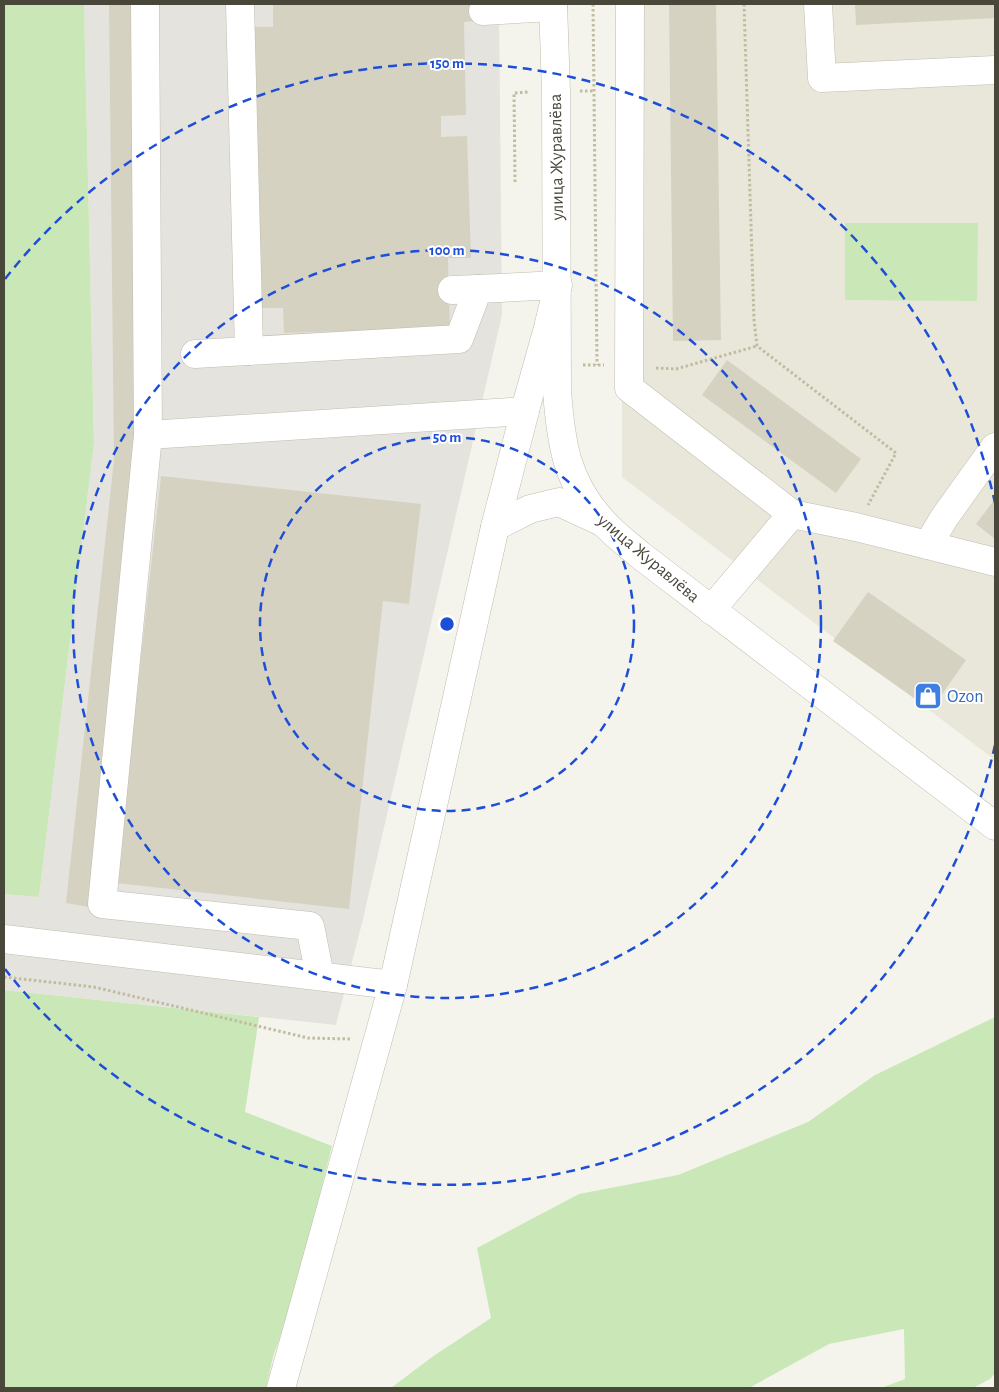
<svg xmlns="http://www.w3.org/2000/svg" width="999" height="1392" viewBox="0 0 999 1392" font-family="'Alegreya Sans',sans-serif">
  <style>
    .residential { fill: #e9e7da }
    .industrial { fill: #e5e3dd }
    .green { fill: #c9e7b7 }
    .building { fill: #d6d2c2 }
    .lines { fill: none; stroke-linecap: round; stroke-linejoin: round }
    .minor-casing { stroke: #c0bdae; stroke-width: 29 }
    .path { stroke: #c1bca0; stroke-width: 3; stroke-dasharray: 2.5 2.5; stroke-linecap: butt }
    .minor { stroke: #fff; stroke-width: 28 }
    .ring { fill: none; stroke: #1d4ed8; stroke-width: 2.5; stroke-dasharray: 9 6 }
    .labels { text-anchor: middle; stroke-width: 4; stroke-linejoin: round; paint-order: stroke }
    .street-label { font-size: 18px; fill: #49463a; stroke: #fff }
    .shop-label { font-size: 18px; fill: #366cbe; stroke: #fff; text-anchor: start }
    .centre { fill: #1d4ed8; stroke: #fff; stroke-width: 2.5 }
    .ring-label { font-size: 15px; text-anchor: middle; font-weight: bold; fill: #1d4ed8; stroke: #fff; stroke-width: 4; stroke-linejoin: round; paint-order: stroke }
  </style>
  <rect width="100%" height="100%" fill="#f5f4ec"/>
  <path class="residential" d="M622,4H995V760L622,477Z"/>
  <path class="industrial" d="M84,4H499L502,315L363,919L336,1025L4,990V894L39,897L94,443Z"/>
  <g class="green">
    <path d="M4,4H84L94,443L39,897L4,894Z"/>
    <path d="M845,223H978L977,301L845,300Z"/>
    <path d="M4,990L259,1017L245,1112L332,1146L294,1298L273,1357L266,1388H4Z"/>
    <path d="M995,1017V1373L990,1379L973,1388H881L905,1379L904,1329L829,1344L749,1388H391L432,1357L491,1318L477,1248L579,1194L678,1175L808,1122L875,1075Z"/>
  </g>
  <g class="building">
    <path d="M109,4H134L138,456L89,907L66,903L114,460Z"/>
    <path d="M273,4H476L477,21L464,22L466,115L441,116V137L467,136L471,258H448L450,328L284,333L283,308H255L247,27H273Z"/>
    <path d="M669,4H716L721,340L673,341Z"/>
    <path d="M855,4H995V18L856,25Z"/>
    <path d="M727,360L861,459L836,493L702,395Z"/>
    <path d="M161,476L421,504L409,604L383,601L349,909L116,883Z"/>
    <path d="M995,499V539L976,524Z"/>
    <path d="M868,592L966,660L931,710L833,641Z"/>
  </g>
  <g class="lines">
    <g class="minor-casing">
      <g id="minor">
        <path d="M145,4L148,435L102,904L310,926L320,976"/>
        <path d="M240,4L249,351"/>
        <path d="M553,4L556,91L557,391C561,443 566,482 603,522C614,534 627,544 640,555L995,826"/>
        <path d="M630,4L629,388L792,514"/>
        <path d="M818,4L822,78L995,70"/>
        <path d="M483,11L553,7"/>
        <path d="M452,290L478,289"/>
        <path d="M195,354L459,339L478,289L558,285L548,328L528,399L495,527L393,985L281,1388"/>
        <path d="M148,435L525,411"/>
        <path d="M495,527L530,509L559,502L600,521"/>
        <path d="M928,545L944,518L995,447"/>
        <path d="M711,610L792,514L856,527L995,562"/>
        <path d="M4,939L393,985"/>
      </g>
    </g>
    <g class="path">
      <path d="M593,4L597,365"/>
      <path d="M744,4L754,320L757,346L896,453L868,505"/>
      <path d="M580,91H594"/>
      <path d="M515,182L514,93L529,92"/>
      <path d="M583,365H604"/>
      <path d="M656,368L676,369L757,346"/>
      <path d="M4,977L94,987L308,1038L351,1039"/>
    </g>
    <use href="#minor" class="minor"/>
  </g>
  <g class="ring">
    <circle cx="447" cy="624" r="187"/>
    <circle cx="447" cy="624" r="374"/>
    <path d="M995 745A561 561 0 0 1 5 969M5 279A561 561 0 0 1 995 503"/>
  </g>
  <defs>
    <g id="shop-square" transform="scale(1.4375)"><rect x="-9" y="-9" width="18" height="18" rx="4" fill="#3f7fe0" stroke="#fff"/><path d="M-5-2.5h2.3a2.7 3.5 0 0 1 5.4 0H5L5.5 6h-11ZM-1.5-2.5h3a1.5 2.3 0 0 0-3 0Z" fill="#fff"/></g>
  </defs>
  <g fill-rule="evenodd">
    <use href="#shop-square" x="928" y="696"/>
  </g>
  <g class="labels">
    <g class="street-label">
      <text transform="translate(556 157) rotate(-91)" y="6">улица Журавлёва</text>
      <text transform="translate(649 558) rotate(40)" y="6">улица Журавлёва</text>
    </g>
    <g class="shop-label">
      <text x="947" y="702">Ozon</text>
    </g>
  </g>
  <circle cx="447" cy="624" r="8" class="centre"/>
  <g class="ring-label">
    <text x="447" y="68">150 m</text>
    <text x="447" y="255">100 m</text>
    <text x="447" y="442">50 m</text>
  </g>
  <rect width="999" height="1392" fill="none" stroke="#49463a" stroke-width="10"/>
</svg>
